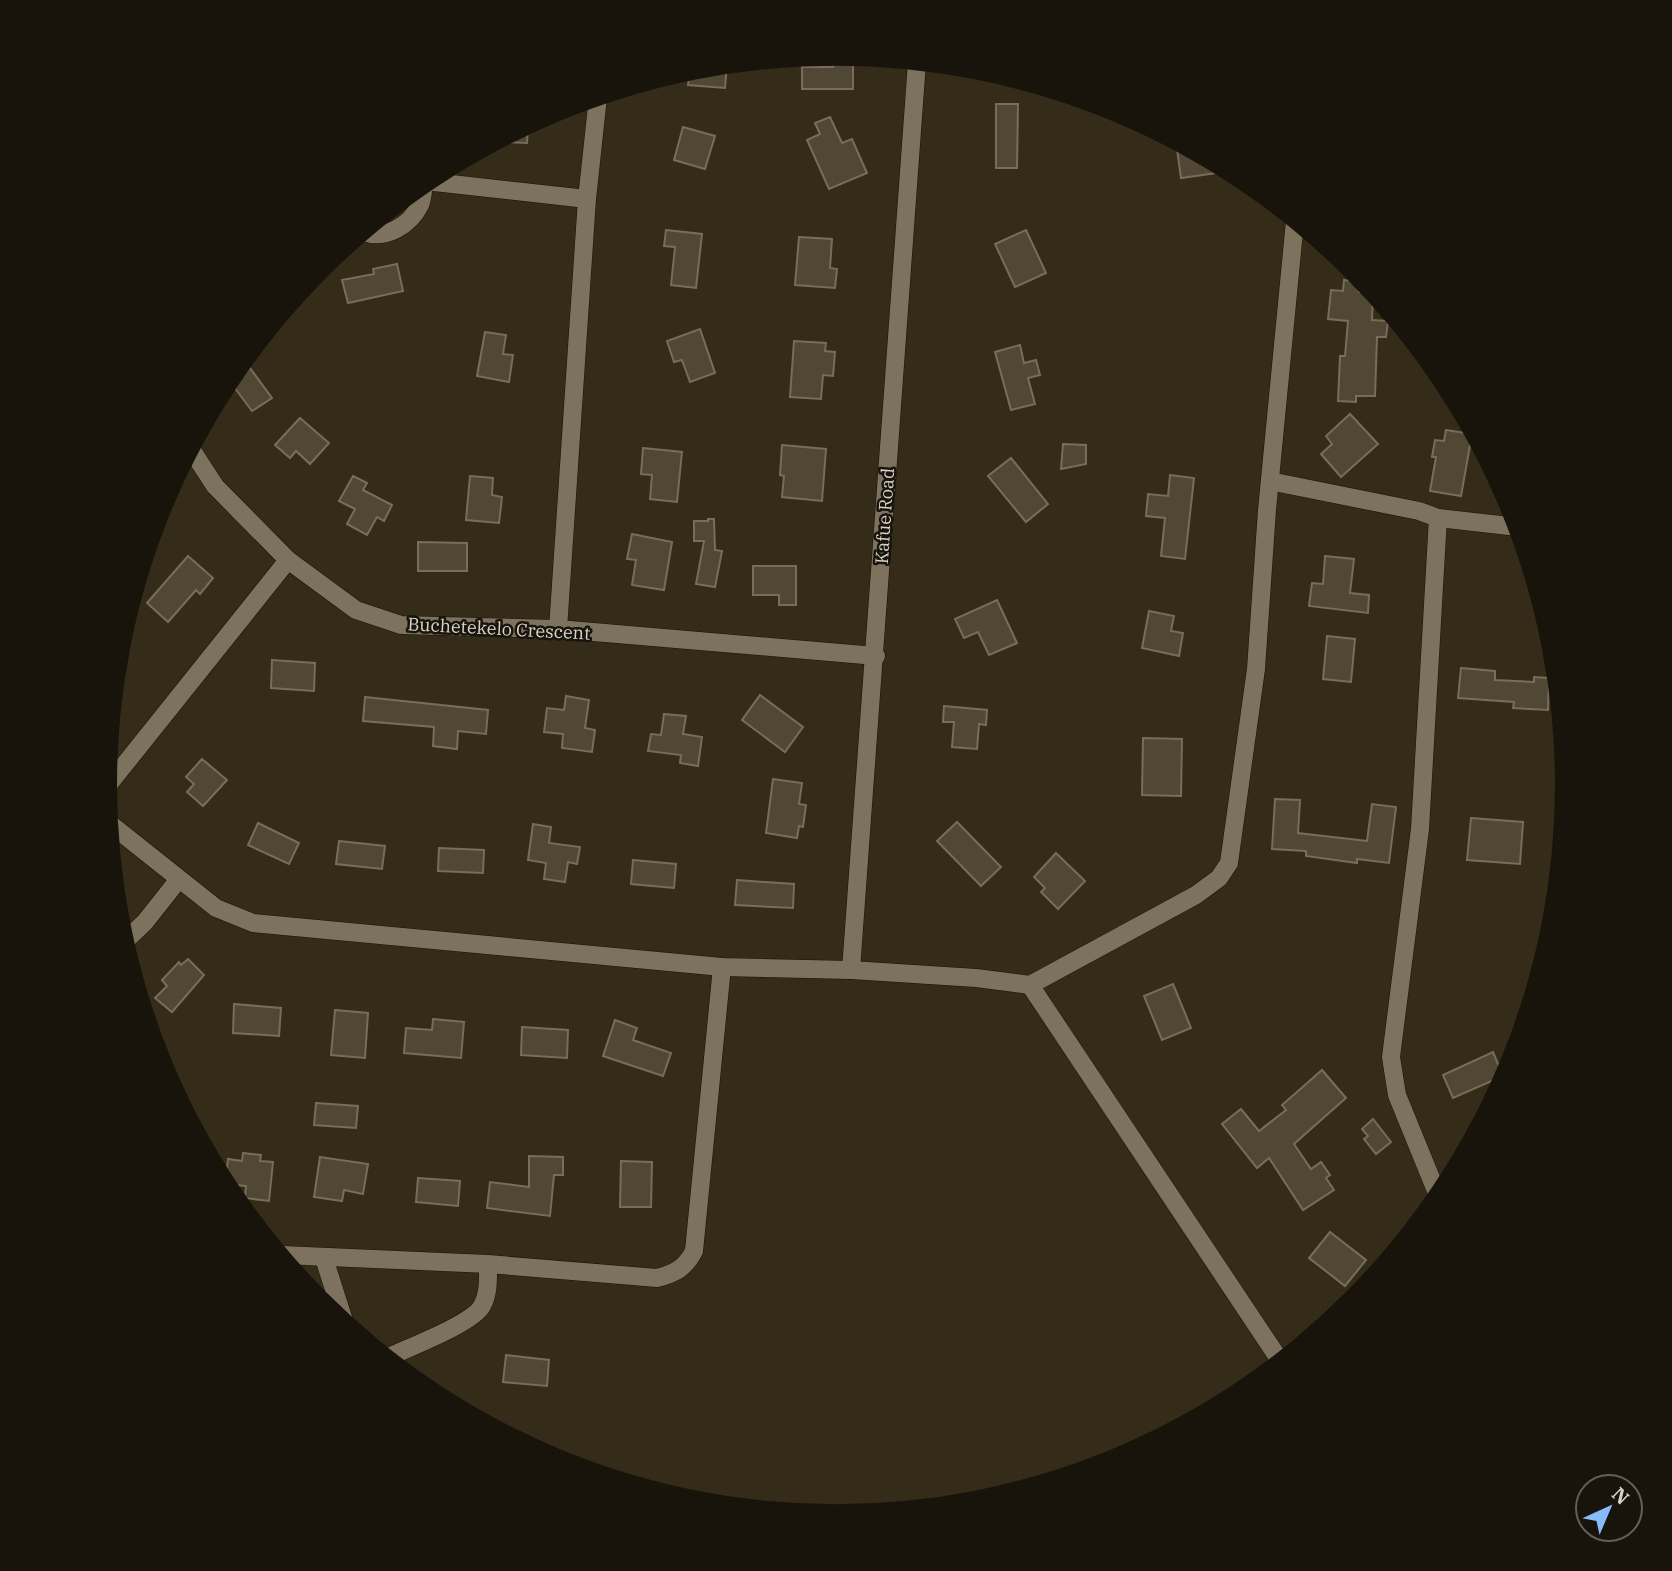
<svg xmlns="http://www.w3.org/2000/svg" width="1672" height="1571" viewBox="0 0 1672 1571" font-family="'IBM Plex Serif',serif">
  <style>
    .building { fill: #504734; stroke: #776d59; stroke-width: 2 }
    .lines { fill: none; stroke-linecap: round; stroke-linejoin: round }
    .street-casing { stroke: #1b1303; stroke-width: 19 }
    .street { stroke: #7c725e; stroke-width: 18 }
    .labels { text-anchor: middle; stroke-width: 5; stroke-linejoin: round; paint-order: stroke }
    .street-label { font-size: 18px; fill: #d8d2c7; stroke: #18140c }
  </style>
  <rect width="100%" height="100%" fill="#342b19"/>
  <g class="building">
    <path d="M836,54L853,56V89H802V67H833V55Z"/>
    <path d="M727,65L725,88L688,85L690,69Z"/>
    <path d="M996,104H1018L1017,168H996Z"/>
    <path d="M830,117L842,143L852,139L867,173L829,189L807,140L820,134L815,123Z"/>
    <path d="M528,125L527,143L497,142L518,130Z"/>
    <path d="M683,127L715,136L705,169L674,160Z"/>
    <path d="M1186,147L1193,151L1231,171L1181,178L1177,149Z"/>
    <path d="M666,230L702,234L696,288L671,285L675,247L664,246Z"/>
    <path d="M1026,230L1046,273L1015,287L995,244Z"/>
    <path d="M799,237L832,239L830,268L837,269L835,288L795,285Z"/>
    <path d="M397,264L403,291L348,303L342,280L374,274L373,269Z"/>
    <path d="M1344,280L1359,282V292L1373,293L1372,320L1388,321L1386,337H1377L1375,396H1356V402L1338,401L1340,356H1345L1348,321L1328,319L1331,290L1343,291Z"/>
    <path d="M700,329L715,373L690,382L682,360L674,362L667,341Z"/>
    <path d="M485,332L506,335L503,354L513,355L509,382L477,376Z"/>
    <path d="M794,341L826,343L825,351L835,352L833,376L823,375L821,399L790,397Z"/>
    <path d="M1020,345L1024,363L1036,360L1040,375L1028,378L1035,404L1011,410L995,352Z"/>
    <path d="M247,364L272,398L252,411L228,379Z"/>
    <path d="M1350,414L1378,444L1341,477L1321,454L1332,444L1326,436Z"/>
    <path d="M300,418L329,443L310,464L296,451L290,458L275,445Z"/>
    <path d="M1446,430L1472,434L1461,496L1430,491L1436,457H1432L1435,440L1444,441Z"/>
    <path d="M1063,444L1086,445V464L1061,469Z"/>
    <path d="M782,445L826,449L822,501L782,497L784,476L780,475Z"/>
    <path d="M643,448L682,452L677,502L650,499L652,475L641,474Z"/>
    <path d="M1011,458L1048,504L1026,522L988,476Z"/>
    <path d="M1170,475L1194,478L1185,559L1161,556L1165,518L1146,516L1148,494L1168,496Z"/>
    <path d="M353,476L367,483L363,490L392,505L384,521L377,517L367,535L347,524L355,509L339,501Z"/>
    <path d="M470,476L493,478L492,495L502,497L499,523L466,520Z"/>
    <path d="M708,519H714L715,550L722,551L715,587L696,584L704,541H694V521H708Z"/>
    <path d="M632,534L672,542L664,590L632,585L636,560L627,559Z"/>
    <path d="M418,542L467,543V571H418Z"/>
    <path d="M188,556L213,578L200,594L196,590L168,622L147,603Z"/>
    <path d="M1325,556L1354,559L1350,593L1369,595L1368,613L1309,606L1312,583L1323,584Z"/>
    <path d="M753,566H796V605H779V595H753Z"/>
    <path d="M997,600L1017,643L989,655L978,632L964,638L955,619Z"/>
    <path d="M1149,611L1174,616L1171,631L1183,633L1179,656L1142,648Z"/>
    <path d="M1327,636L1355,639L1351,682L1323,679Z"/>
    <path d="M272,660L315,663L314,691L271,688Z"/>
    <path d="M1461,668L1495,671V680L1534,682V677L1549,678L1548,710L1513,708L1514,702L1458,698Z"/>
    <path d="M760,695L803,727L785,752L742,720Z"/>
    <path d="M566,696L589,700L585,728L595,730L592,752L562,748L563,734L544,732L547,708L564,710Z"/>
    <path d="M365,697L488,710L486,734L458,731L457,749L433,746L434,727L363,721Z"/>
    <path d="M944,706L987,710L986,725L979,724L977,749L952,747L954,722H943Z"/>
    <path d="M664,714L686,716L683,734L702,737L698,766L680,763L681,755L648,751L651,734L661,735Z"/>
    <path d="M1143,738L1182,739L1181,796L1142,795Z"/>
    <path d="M202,759L227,780L203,806L187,792L194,784L186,777Z"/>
    <path d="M773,779L802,783L799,804L806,805L803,827L799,826L797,838L766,833Z"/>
    <path d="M1275,799L1300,800L1298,833L1367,841L1372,804L1396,807L1389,863L1357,859V863L1306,856V851L1272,849Z"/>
    <path d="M1471,818L1523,822L1520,864L1467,860Z"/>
    <path d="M957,822L1001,867L981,886L937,841Z"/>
    <path d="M258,823L299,843L289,864L248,845Z"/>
    <path d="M533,824L551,827L549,843L580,847L577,864L568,862L565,882L544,879L546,863L528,860Z"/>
    <path d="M339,841L385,846L382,869L336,864Z"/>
    <path d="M439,848L484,850L483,873L438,871Z"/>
    <path d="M1056,853L1085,881L1058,909L1041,892L1045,888L1034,877Z"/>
    <path d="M633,860L676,864L674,888L631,884Z"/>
    <path d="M737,880L794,884L793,908L735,905Z"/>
    <path d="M188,959L204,975L172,1012L155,998L167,986L162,980L179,962L181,965Z"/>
    <path d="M1173,984L1191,1028L1162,1040L1144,996Z"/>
    <path d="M234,1004L281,1008L279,1036L233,1033Z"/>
    <path d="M335,1010L368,1013L365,1058L331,1055Z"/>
    <path d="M433,1019L464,1022L461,1058L404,1053L406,1028L432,1030Z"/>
    <path d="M615,1020L637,1028L633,1040L671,1053L663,1076L603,1056Z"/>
    <path d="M522,1027L568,1030L567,1058L521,1055Z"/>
    <path d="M1493,1052L1503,1076L1453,1098L1443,1075Z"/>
    <path d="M1322,1070L1346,1098L1294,1144L1311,1169L1321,1162L1330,1175L1326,1178L1334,1190L1303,1210L1269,1158L1257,1168L1222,1124L1241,1109L1259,1131L1286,1110L1282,1105Z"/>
    <path d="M316,1103L358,1106L356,1128L314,1125Z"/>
    <path d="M1373,1119L1391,1142L1376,1154L1364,1139L1368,1136L1362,1129Z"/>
    <path d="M243,1153L261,1155L260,1161L273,1162L269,1201L245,1198L246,1186L225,1184L228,1159L242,1161Z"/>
    <path d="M529,1156L563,1157V1175H554L550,1216L487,1208L490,1182L529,1187Z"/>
    <path d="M320,1157L368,1164L363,1194L344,1190L342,1201L314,1197Z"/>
    <path d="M621,1161L652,1162L651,1207H620Z"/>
    <path d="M418,1178L460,1181L458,1206L416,1202Z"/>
    <path d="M1330,1232L1366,1260L1345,1286L1309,1258Z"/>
    <path d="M506,1355L549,1360L547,1386L503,1382Z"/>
  </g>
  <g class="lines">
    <g class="street-casing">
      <g id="street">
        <path d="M425,181L587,199"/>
        <path d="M364,232C386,240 410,225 420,205C423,198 423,190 424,182"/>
        <path d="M191,449L215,486L288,560L356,610L401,625L558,629L876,656"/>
        <path d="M1270,481L1419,511L1438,518L1420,829L1391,1057L1397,1095L1439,1198"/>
        <path d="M1438,518L1518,527"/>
        <path d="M558,629L587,199L598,97"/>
        <path d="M105,789L288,560"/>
        <path d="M109,823L216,908L253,923L722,967L851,970L976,978L1030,985L1196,895L1219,878L1229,863L1256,669L1267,510L1295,221"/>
        <path d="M123,943L145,922L179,879"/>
        <path d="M851,970C875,668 893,365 917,62"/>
        <path d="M1030,985L1281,1362"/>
        <path d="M283,1255L488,1264L657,1278C676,1273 685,1268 694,1251L722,967"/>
        <path d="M324,1258L345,1324"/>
        <path d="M387,1358C407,1348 472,1324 482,1306C489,1293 488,1278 488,1264"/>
      </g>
    </g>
    <use href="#street" class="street"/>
  </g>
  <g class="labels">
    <g class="street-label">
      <text transform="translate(885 516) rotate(-86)" y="6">Kafue Road</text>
      <text transform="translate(499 629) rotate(3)" y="6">Buchetekelo Crescent</text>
    </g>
  </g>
  <path d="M0 0H1672V1571H0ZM117 785a719 719 0 1 1 1438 0a719 719 0 1 1-1438 0Z" fill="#18140c" fill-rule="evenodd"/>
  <g transform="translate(1609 1508) rotate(44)"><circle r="33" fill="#18140c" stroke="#656057" stroke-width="2"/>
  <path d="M0-5L12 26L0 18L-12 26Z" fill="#87bbfb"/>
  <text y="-10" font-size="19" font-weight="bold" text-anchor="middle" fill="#d8d2c7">N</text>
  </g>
</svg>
